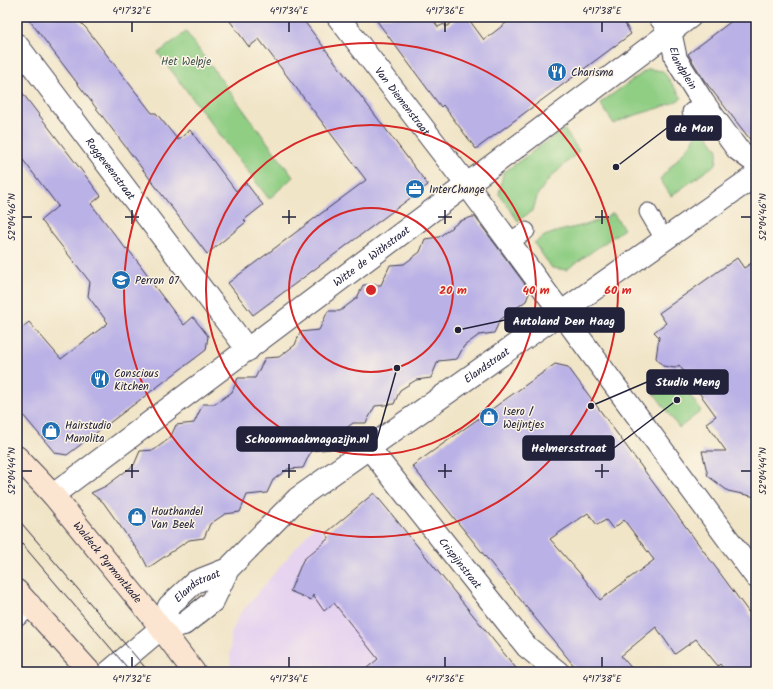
<svg xmlns="http://www.w3.org/2000/svg" width="773" height="689" viewBox="0 0 773 689" font-family="Kalam,sans-serif">
  <style>
    .built { fill: #e6d3f0 }
    .green { fill: #90ce84; stroke: #597860 }
    .building { fill: #bab1e6; fill-rule: evenodd }
    .lines { fill: none; stroke-linecap: round; stroke-linejoin: round }
    .pedestrian-casing { stroke: #413f50; stroke-width: 19 }
    .minor-casing { stroke: #413f50; stroke-width: 24 }
    .tertiary-casing { stroke: #413f50; stroke-width: 24 }
    .secondary-casing { stroke: #413f50; stroke-width: 24 }
    .pedestrian { stroke: #fff; stroke-width: 17 }
    .minor { stroke: #fff; stroke-width: 22 }
    .tertiary { stroke: #fff; stroke-width: 22 }
    .secondary { stroke: #fce5d0; stroke-width: 22 }
    .tram { stroke: #22223b; stroke-width: 1 }
    .ticks { fill: none; stroke: #22223b; stroke-width: 1.5 }
    .ring { fill: none; stroke: #d62828; stroke-width: 2 }
    .labels { text-anchor: middle; stroke-width: 3; stroke-linejoin: round; paint-order: stroke }
    .park-label { font-size: 11px; fill: #435651; stroke: #fcf5e5 }
    .street-label { font-size: 11px; fill: #22223b; stroke: #fcf5e5 }
    .poi-label { font-size: 11px; fill: #22223b; stroke: #fcf5e5; text-anchor: start }
    .centre { fill: #d62828; stroke: #fcf5e5; stroke-width: 2 }
    .ring-label { font-size: 12px; text-anchor: middle; font-weight: bold; fill: #d62828; stroke: #fcf5e5; stroke-width: 3; stroke-linejoin: round; paint-order: stroke }
    .leader { fill: none; stroke: #22223b; stroke-width: 1.5 }
    .callout-dot { fill: #22223b; stroke: #fcf5e5; stroke-width: 1.5 }
    .callout { fill: #22223b; stroke: #22223b; stroke-width: 1.5 }
    .callout-label { font-size: 12px; text-anchor: middle; font-weight: bold; fill: #fff }
    .neatline { fill: none; stroke: #22223b; stroke-width: 1.5 }
    .ticks-label { font-size: 10px; text-anchor: middle; fill: #22223b }
  </style>
  <rect width="100%" height="100%" fill="#fcf5e5"/>
  <filter id="ink" filterUnits="userSpaceOnUse"><feTurbulence type="fractalNoise" baseFrequency=".025" numOctaves="2"/><feDisplacementMap in="SourceGraphic" scale="8" xChannelSelector="R" yChannelSelector="G"/><feConvolveMatrix kernelMatrix="1 2 1 2 8 2 1 2 1" color-interpolation-filters="sRGB"/></filter>
  <filter id="wash" filterUnits="userSpaceOnUse"><feTurbulence type="fractalNoise" baseFrequency=".012" numOctaves="4" result="noise"/><feDisplacementMap in="SourceGraphic" scale="16" xChannelSelector="R" yChannelSelector="G"/><feGaussianBlur stdDeviation="0.9" result="paint"/><feColorMatrix in="noise" values="0 0 0 0 0 0 0 0 0 0 0 0 0 0 0 0 0 1.4 0 .05"/><feComposite in="paint" operator="in"/></filter>
  <g filter="url(#wash)">
    <rect width="100%" height="100%" fill="#f1e5c8"/>
    <path class="built" d="M316,524L434,672H233L230,662L231,634L239,615Z"/>
    <g class="green">
      <path d="M186,32L293,177L269,199L158,53Z"/>
      <path d="M648,69L663,71L682,98C661,111 635,112 614,124L600,103Z"/>
      <path d="M701,126L718,150L716,164L671,196L660,179L690,145Z"/>
      <path d="M564,129L579,151L549,179L538,194L533,210L518,221L499,194L503,173Z"/>
      <path d="M613,213L624,229L566,270L552,268L534,243C538,241 543,236 547,235C570,226 593,227 613,213Z"/>
      <path d="M675,373L701,411L679,428L652,390Z"/>
    </g>
    <g id="blocks">
      <g class="building">
        <path d="M27,17H75L86,28L152,113H156L178,140L190,130L236,191L246,183L263,205L244,220L246,222L207,254Z"/>
        <path d="M227,17H301L428,185L253,315L228,283L366,180L259,39L249,47Z"/>
        <path d="M374,17H431L438,27L444,24L446,27L459,17H467L484,40L514,17H621L631,34L476,149L443,105L441,107Z"/>
        <path d="M737,17H756V147L704,80L688,54Z"/>
        <path d="M17,86L101,196L91,204L126,249L127,248L138,262L153,282L152,283L184,325L193,317L208,336L206,350L67,455L55,453L17,408V332L29,322L61,359L108,323L88,296L90,282L41,220L58,206L17,152Z"/>
        <path d="M472,217H475L530,291L526,301L500,320L494,333L479,335L464,346L457,359L438,361L431,378L416,380L400,390L394,404L375,406L366,423H353L336,436L331,449L311,451L303,468L288,469L273,480L267,493L247,495L240,512L225,514L210,524L204,538L189,540L148,568L143,558L103,502L91,493L106,486L134,465L140,451L154,450L170,438L176,425L194,423L203,404H215L232,392L238,378H255L265,358L279,357L295,345L300,332L319,330L328,311H340L357,298L363,285H381L390,265L404,264L420,252L425,239L439,237L460,221Z"/>
        <path d="M737,258L744,268L756,260V497L728,491L708,476L702,451H726L706,423L716,416L679,365L675,368L663,366L656,358L659,337L654,332L666,323L659,313Z"/>
        <path d="M555,364L568,367L756,622V672H726L720,664L718,666L696,639L675,654L656,627L621,656L635,672H579L412,466ZM588,513L597,525L606,520L613,529L624,520L654,560L600,600L583,577L550,539Z"/>
        <path d="M374,493L389,511L519,672H362L378,659L334,603L324,611L313,595L311,600L290,591L303,560L329,538L326,533Z"/>
      </g>
    </g>
  </g>
  <g filter="url(#ink)">
    <use href="#blocks" fill-opacity="0" stroke="#413f50" stroke-width="1"/>
    <g class="lines">
      <g class="pedestrian-casing">
        <g id="pedestrian">
          <path d="M691,112L703,102"/>
          <path d="M648,212L664,239"/>
          <path d="M509,242L526,231"/>
        </g>
      </g>
      <g class="minor-casing">
        <g id="minor">
          <path id="s1" d="M338,17L467,185L756,577"/>
          <path id="s2" d="M660,17L670,31L676,59L703,102L737,149L756,163"/>
          <path id="s3" d="M17,45L248,350"/>
          <path id="s4" d="M369,448L527,647L558,672"/>
          <path id="s5" d="M53,495L690,17"/>
          <path d="M17,615L30,605"/>
        </g>
      </g>
      <g class="tertiary-casing">
        <g id="tertiary">
          <path id="s6" d="M160,629L169,606L195,582L228,569"/>
          <path id="s7" d="M109,672L160,629L184,624L213,601L228,569L298,498L756,175"/>
        </g>
      </g>
      <g class="secondary-casing">
        <g id="secondary">
          <path id="s8" d="M17,457L53,495L150,614L194,672"/>
          <path d="M17,591L90,672"/>
        </g>
      </g>
      <use href="#pedestrian" class="pedestrian"/>
      <use href="#minor" class="minor"/>
      <use href="#tertiary" class="tertiary"/>
      <use href="#secondary" class="secondary"/>
      <g class="tram">
        <path d="M17,518L149,672"/>
        <path d="M17,538L131,672"/>
      </g>
    </g>
  </g>
  <path class="ticks" d="M132,22V32M289,22V32M445,22V32M602,22V32M132,210V224M289,210V224M445,210V224M602,210V224M22,217H32M125,217H139M282,217H296M438,217H452M595,217H609M741,217H751M132,464V478M289,464V478M445,464V478M602,464V478M22,471H32M125,471H139M282,471H296M438,471H452M595,471H609M741,471H751M132,657V667M289,657V667M445,657V667M602,657V667"/>
  <g class="ring">
    <circle cx="371" cy="290" r="82"/>
    <circle cx="371" cy="290" r="165"/>
    <circle cx="371" cy="290" r="247"/>
  </g>
  <defs>
    <g id="restaurant-disc" transform="scale(1)"><circle r="9.5" fill="#1f6fb2" stroke="#fcf5e5"/><path d="M-5-6h1v4h1v-4h1v4h1v-4h1v5L-1.5 .5V6h-2V.5L-5-1ZM5-6V6H3V1.5H1.5Q1.5-4 5-6Z" fill="#fff"/></g>
    <g id="office-disc" transform="scale(1)"><circle r="9.5" fill="#1f6fb2" stroke="#fcf5e5"/><path d="M-6-3h4V-5.5h4V-3h4V5H-6ZM-1-4.5V-3h2v-1.5ZM-6 0V1H6V0Z" fill="#fff"/></g>
    <g id="school-disc" transform="scale(1)"><circle r="9.5" fill="#1f6fb2" stroke="#fcf5e5"/><path d="M0-5L7-2L0 1L-7-2ZM-4 1L0 2.5L4 1V4Q0 6-4 4Z" fill="#fff"/></g>
    <g id="shop-disc" transform="scale(1)"><circle r="9.5" fill="#1f6fb2" stroke="#fcf5e5"/><path d="M-5-2.5h2.3a2.7 3.5 0 0 1 5.4 0H5L5.5 6h-11ZM-1.5-2.5h3a1.5 2.3 0 0 0-3 0Z" fill="#fff"/></g>
  </defs>
  <g fill-rule="evenodd">
    <use href="#restaurant-disc" x="557" y="72"/>
    <use href="#office-disc" x="415" y="189"/>
    <use href="#school-disc" x="121" y="280"/>
    <use href="#restaurant-disc" x="100" y="379"/>
    <use href="#shop-disc" x="489" y="417"/>
    <use href="#shop-disc" x="51" y="431"/>
    <use href="#shop-disc" x="137" y="517"/>
  </g>
  <g class="labels">
    <g class="park-label">
      <text x="186" y="65">Het Welpje</text>
    </g>
    <g class="street-label">
      <text dy="4" stroke="none"><textPath href="#s2" startOffset="57">Elandplein</textPath></text>
      <text dy="4" stroke="none"><textPath href="#s1" startOffset="106">Van Diemenstraat</textPath></text>
      <text dy="4" stroke="none"><textPath href="#s3" startOffset="155">Roggeveenstraat</textPath></text>
      <text dy="4" stroke="none"><textPath href="#s5" startOffset="398">Witte de Withstraat</textPath></text>
      <text dy="4" stroke="none"><textPath href="#s7" startOffset="494">Elandstraat</textPath></text>
      <text dy="4" stroke="none"><textPath href="#s8" startOffset="139">Waldeck Pyrmontkade</textPath></text>
      <text dy="4" stroke="none"><textPath href="#s4" startOffset="147">Crispijnstraat</textPath></text>
      <text dy="4" stroke="none"><textPath href="#s6" startOffset="60">Elandstraat</textPath></text>
    </g>
    <g class="poi-label">
      <text x="571" y="76">Charisma</text>
      <text x="429" y="193">InterChange</text>
      <text x="135" y="284">Perron 07</text>
      <text x="114" y="377">Conscious<tspan x="114" dy="13">Kitchen</tspan></text>
      <text x="503" y="415">Isero /<tspan x="503" dy="13">Weijntjes</tspan></text>
      <text x="65" y="429">Hairstudio<tspan x="65" dy="13">Manolita</tspan></text>
      <text x="151" y="515">Houthandel<tspan x="151" dy="13">Van Beek</tspan></text>
    </g>
  </g>
  <circle cx="371" cy="290" r="6" class="centre"/>
  <g class="ring-label">
    <text x="453" y="294">20 m</text>
    <text x="536" y="294">40 m</text>
    <text x="618" y="294">60 m</text>
  </g>
  <path class="leader" d="M616 167L667 128M458 330L505 320M591 406L647 382M397 368L377 439M677 400L614 448"/>
  <g class="callout-dot">
    <circle cx="616" cy="167" r="4"/>
    <circle cx="458" cy="330" r="4"/>
    <circle cx="591" cy="406" r="4"/>
    <circle cx="397" cy="368" r="4"/>
    <circle cx="677" cy="400" r="4"/>
  </g>
  <g class="callout">
    <rect x="667" y="116" width="54" height="24" rx="4"/>
    <rect x="505" y="308" width="119" height="24" rx="4"/>
    <rect x="647" y="370" width="81" height="24" rx="4"/>
    <rect x="237" y="427" width="140" height="24" rx="4"/>
    <rect x="523" y="436" width="91" height="24" rx="4"/>
  </g>
  <g class="callout-label">
    <text x="694" y="132">de Man</text>
    <text x="564" y="325">Autoland Den Haag</text>
    <text x="688" y="386">Studio Meng</text>
    <text x="307" y="443">Schoonmaakmagazijn.nl</text>
    <text x="569" y="452">Helmersstraat</text>
  </g>
  <rect width="773" height="689" fill="none" stroke="#fcf5e5" stroke-width="44"/>
  <rect x="22" y="22" width="729" height="645" class="neatline"/>
  <g class="ticks-label">
    <text x="132" y="14">4°17'32"E</text>
    <text x="289" y="14">4°17'34"E</text>
    <text x="445" y="14">4°17'36"E</text>
    <text x="602" y="14">4°17'38"E</text>
    <text transform="translate(11 217) rotate(-90)" y="4">52°04'46"N</text>
    <text transform="translate(762 217) rotate(-90)" y="4">52°04'46"N</text>
    <text transform="translate(11 471) rotate(-90)" y="4">52°04'44"N</text>
    <text transform="translate(762 471) rotate(-90)" y="4">52°04'44"N</text>
    <text x="132" y="682">4°17'32"E</text>
    <text x="289" y="682">4°17'34"E</text>
    <text x="445" y="682">4°17'36"E</text>
    <text x="602" y="682">4°17'38"E</text>
  </g>
</svg>
